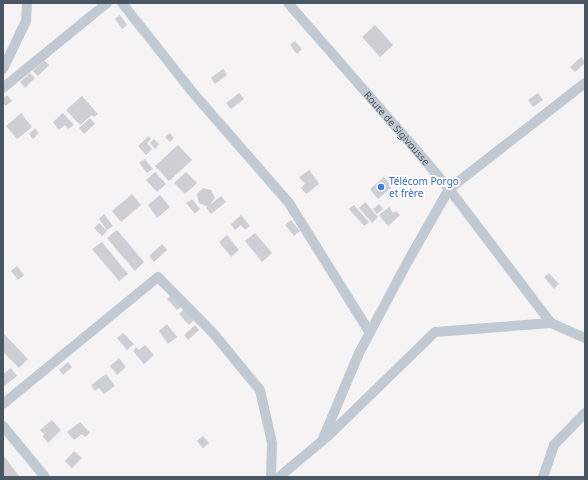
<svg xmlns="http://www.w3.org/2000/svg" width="588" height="480" viewBox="0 0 588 480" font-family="'Noto Sans',sans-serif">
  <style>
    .building { fill: #cdcfd5 }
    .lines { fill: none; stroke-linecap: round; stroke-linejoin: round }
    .minor { stroke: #c1cad2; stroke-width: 10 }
    .shop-dot { fill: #3f7fe0; stroke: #fff; stroke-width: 1.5 }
    .labels { text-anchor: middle; stroke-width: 4; stroke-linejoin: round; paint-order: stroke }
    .street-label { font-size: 10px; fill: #4a5661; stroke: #fff }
    .shop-label { font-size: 10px; fill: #366cbe; stroke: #fff; text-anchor: start }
  </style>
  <rect width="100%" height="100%" fill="#f5f3f3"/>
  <g class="building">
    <path d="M120,15L127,25L122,29L115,19Z"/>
    <path d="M375,25L393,45L380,57L362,37Z"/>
    <path d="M295,41L302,49L297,54L290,45Z"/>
    <path d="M581,57L585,62V63L575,72L570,67Z"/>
    <path d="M44,60L49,65L38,76L33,71Z"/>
    <path d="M223,69L227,75L215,84L211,78Z"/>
    <path d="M30,73L35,78L25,88L20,82Z"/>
    <path d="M239,93L244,99L231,109L226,103Z"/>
    <path d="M538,93L543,100L533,107L528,100Z"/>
    <path d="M7,95L12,101L6,106L3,103V98Z"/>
    <path d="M82,96L98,114L94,117L92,115L80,125L66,110Z"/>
    <path d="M21,113L32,127L17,139L6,126Z"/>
    <path d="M63,113L74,125L68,129L65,125L59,130L53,122Z"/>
    <path d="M90,118L95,124L84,134L79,128Z"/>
    <path d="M35,128L39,133L33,139L29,134Z"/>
    <path d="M170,133L174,138L170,142L165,137Z"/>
    <path d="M149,136L151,139L147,143L152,149L146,155L138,146Z"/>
    <path d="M154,139L159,144L155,149L150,143Z"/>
    <path d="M178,145L192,160L169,181L155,166Z"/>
    <path d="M145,159L153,169L147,173L139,163Z"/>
    <path d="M309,170L319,184L306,194L301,188L305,184L299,177Z"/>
    <path d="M155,172L166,184L157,192L146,180Z"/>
    <path d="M186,172L197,183L185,194L174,183Z"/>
    <path d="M384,177L392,187L378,199L370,189Z"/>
    <path d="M203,188L211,190L215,198L208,207L199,203L197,194Z"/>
    <path d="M132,194L141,205L121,222L112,211Z"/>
    <path d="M160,195L170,207L157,218L148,205Z"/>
    <path d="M221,196L226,202L211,214L206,208Z"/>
    <path d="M192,199L200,209L195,214L186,203Z"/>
    <path d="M365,202L378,217L372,223L359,208Z"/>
    <path d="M379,204L383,209L377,214L373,209Z"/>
    <path d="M354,205L369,222L364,226L349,209Z"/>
    <path d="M389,207L393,213L396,211L400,215L388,226L379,215Z"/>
    <path d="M104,214L113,226L107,230L99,219Z"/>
    <path d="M241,215L250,226L245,230L241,225L235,230L231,224Z"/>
    <path d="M291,220L300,231L294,236L285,225Z"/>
    <path d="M99,223L107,231L102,236L94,228Z"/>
    <path d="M117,230L144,262L135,271L107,238Z"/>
    <path d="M255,233L272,253L262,262L245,241Z"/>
    <path d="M227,235L239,250L231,257L219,242Z"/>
    <path d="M102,242L128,274L119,281L92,249Z"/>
    <path d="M162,244L167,250L154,262L149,256Z"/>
    <path d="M17,266L24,275L18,280L11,271Z"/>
    <path d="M549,273L559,284L554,289L544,277Z"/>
    <path d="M173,294L182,306L177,310L167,299Z"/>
    <path d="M184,309L194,320L189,325L179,314Z"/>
    <path d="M167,324L177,337L168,344L159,331Z"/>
    <path d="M195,325L199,330L188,340L184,335Z"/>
    <path d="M3,333L28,359L19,368L3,352Z"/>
    <path d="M123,333L134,344L127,350L117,338Z"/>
    <path d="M145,345L154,355L144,364L133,351L136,347L139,350Z"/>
    <path d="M119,358L126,367L117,375L110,366Z"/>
    <path d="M68,362L72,367L63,375L59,370Z"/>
    <path d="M11,368L17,376L3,387V374Z"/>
    <path d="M106,374L115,386L104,394L99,388L95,391L91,385Z"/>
    <path d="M52,420L61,430L48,443L43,437L44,434L40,430Z"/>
    <path d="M80,422L90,433L85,437L82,434L74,440L67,432Z"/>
    <path d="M203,436L209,443L203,448L197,441Z"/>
    <path d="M74,451L82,458L72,468L65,461Z"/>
    <path d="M3,455L20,477H3Z"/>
  </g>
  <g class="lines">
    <g class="minor">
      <path d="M122,3L194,94L289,203L370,333"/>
      <path id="s1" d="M288,3L418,152L449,189L551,323L585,338"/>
      <path d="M3,69L26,21L27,3"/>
      <path d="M3,88L107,3"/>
      <path d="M3,404L158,277L213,333L260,390L272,443L271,477"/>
      <path d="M3,426L45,477"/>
      <path d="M326,438L435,332L551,323"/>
      <path d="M279,477L322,441L359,353L408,261L449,189L585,83"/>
      <path d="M543,477L554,445L585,413"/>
    </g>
  </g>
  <circle class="shop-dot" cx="381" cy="187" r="4"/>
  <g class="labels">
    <g class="street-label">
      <text dy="4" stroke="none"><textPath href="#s1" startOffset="166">Route de Sigivousse</textPath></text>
    </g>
    <g class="shop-label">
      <text x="389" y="185">Télécom Porgo<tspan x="389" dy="12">et frère</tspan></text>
    </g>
  </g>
  <rect width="588" height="480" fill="none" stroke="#4a5661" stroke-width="8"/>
</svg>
